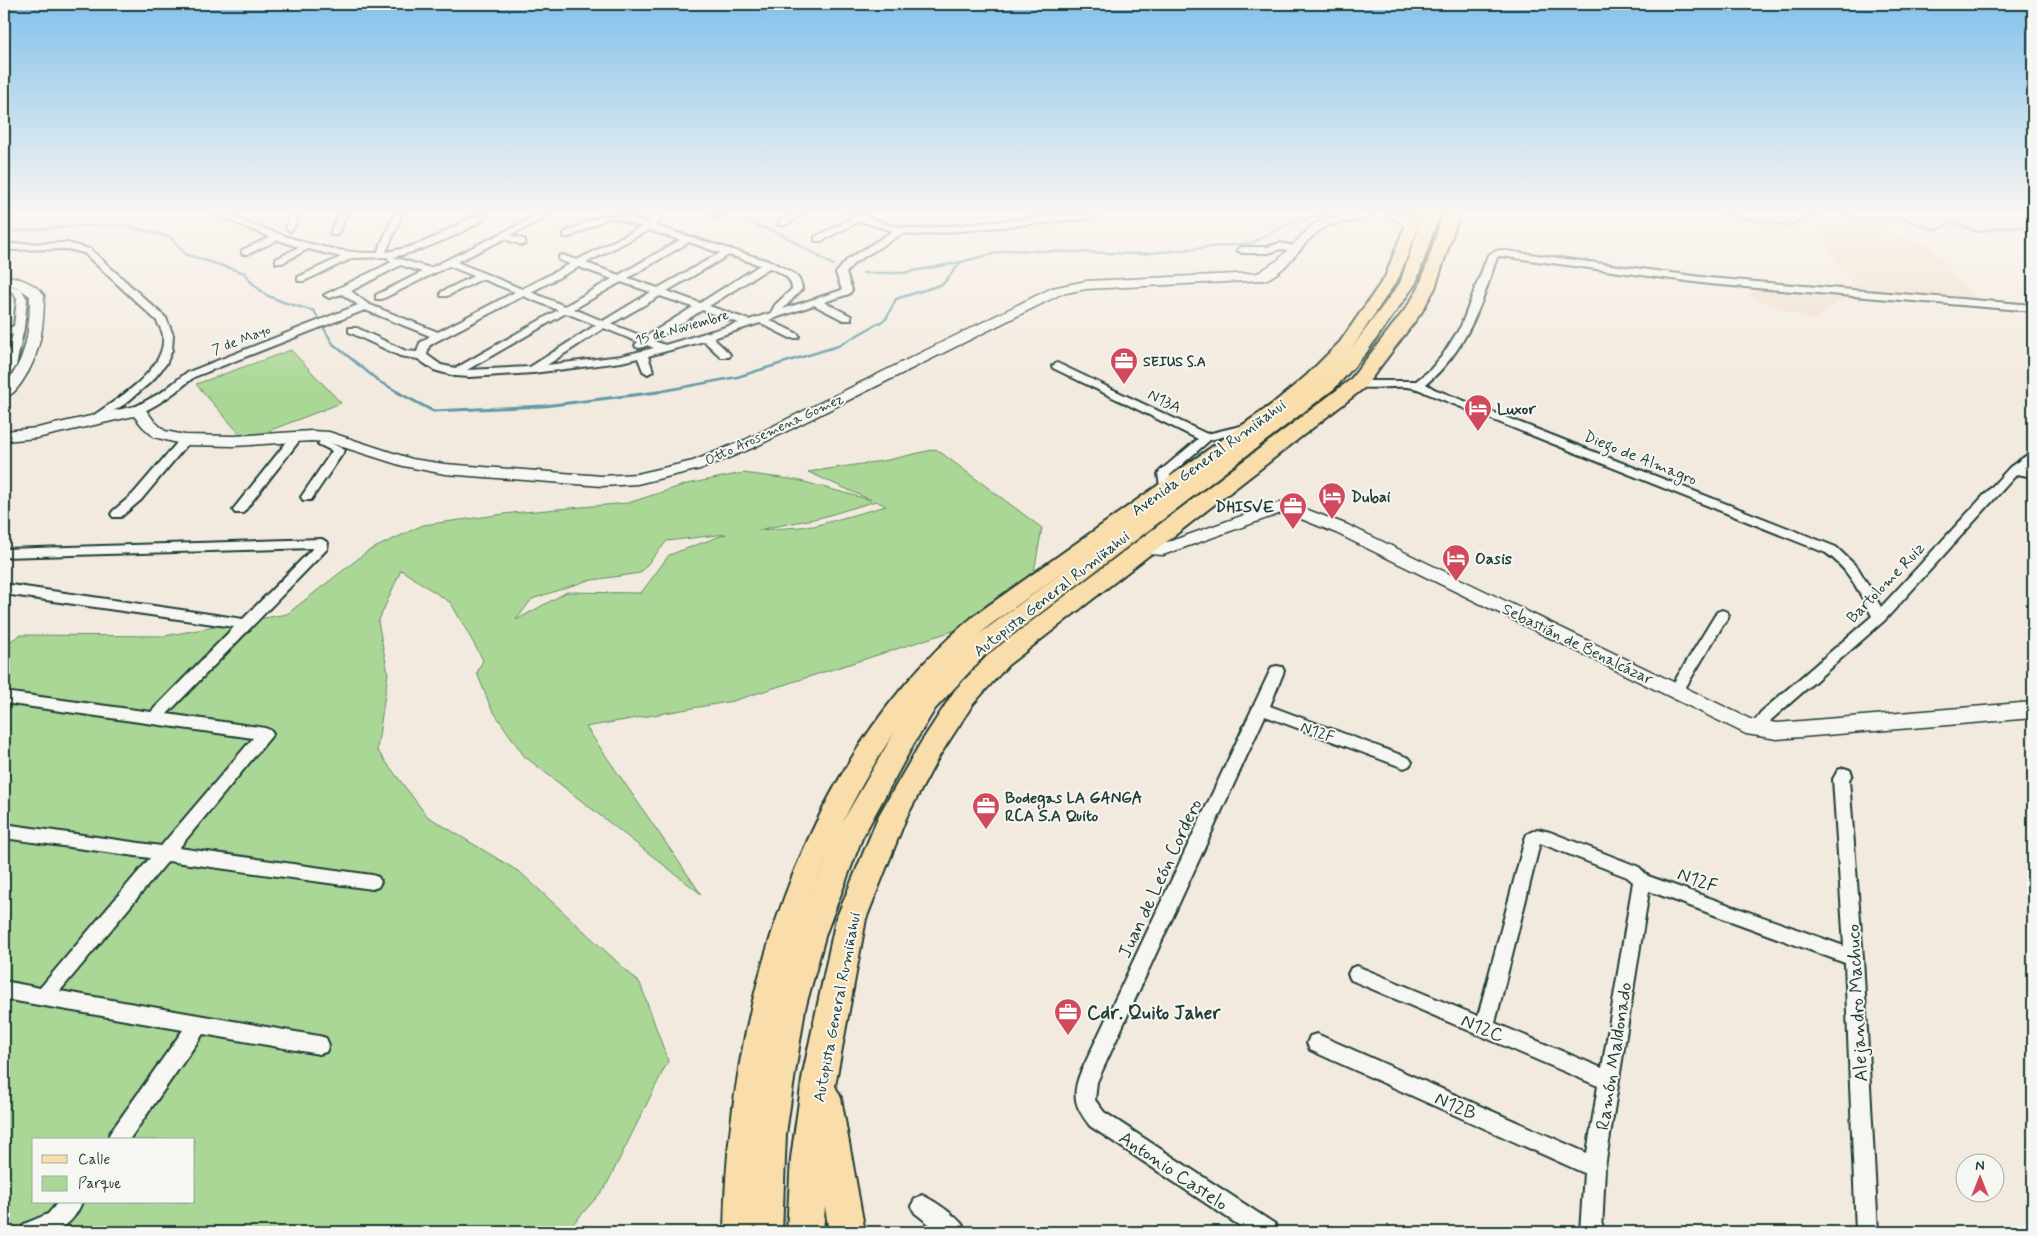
<svg xmlns="http://www.w3.org/2000/svg" width="2037" height="1236" viewBox="0 0 2037 1236" font-family="Mynerve,sans-serif">
  <style>
    .built { fill: #efdcc9 }
    .green { fill: #aad796; stroke: #648a65; fill-rule: evenodd }
    .lines { fill: none; stroke-linecap: round; stroke-linejoin: round }
    .stream-far1 { stroke: #6299a5; stroke-width: 2.5 }
    .stream { stroke: #6299a5; stroke-width: 3 }
    .street-casing { stroke: #1f3d34; stroke-width: 4 }
    .secondary-casing { stroke: #1f3d34; stroke-width: 3 }
    .primary-casing { stroke: #1f3d34; stroke-width: 4 }
    .highway-casing { stroke: #1f3d34; stroke-width: 4 }
    .street { fill: #f6f6f2; fill-rule: evenodd }
    .secondary { fill: #f6f6f2; fill-rule: evenodd }
    .primary { fill: #f9deab; fill-rule: evenodd }
    .highway { fill: #f9deab; fill-rule: evenodd }
    .labels { text-anchor: middle; stroke-width: 4; stroke-linejoin: round; paint-order: stroke }
    .far-street-label { font-size: 14px; fill: #1f3d34; stroke: #f6f6f2 }
    .far-poi-label { font-size: 14px; font-weight: bold; fill: #1f3d34; stroke: #f6f6f2; text-anchor: start }
    .street-label { font-size: 16px; fill: #1f3d34; stroke: #f6f6f2 }
    .poi-label { font-size: 16px; font-weight: bold; fill: #1f3d34; stroke: #f6f6f2; text-anchor: start }
    .near-street-label { font-size: 19px; fill: #1f3d34; stroke: #f6f6f2 }
    .near-poi-label { font-size: 19px; font-weight: bold; fill: #1f3d34; stroke: #f6f6f2; text-anchor: start }
  </style>
  <rect width="100%" height="100%" fill="#f3eadf"/>
  <filter id="ink" filterUnits="userSpaceOnUse"><feTurbulence type="fractalNoise" baseFrequency=".02" numOctaves="2"/><feDisplacementMap in="SourceGraphic" scale="10" xChannelSelector="R" yChannelSelector="G"/><feConvolveMatrix kernelMatrix="1 2 1 2 8 2 1 2 1" color-interpolation-filters="sRGB"/></filter>
  <g filter="url(#ink)">
    <g class="built">
      <path d="M1853,227L1888,232L1911,241L1928,243L1975,299L1856,289L1816,233Z"/>
      <path d="M1755,290L1843,298L1812,321L1747,296Z"/>
    </g>
    <g class="green">
      <path d="M291,350L341,403L245,440L196,384Z"/>
      <path d="M936,449L1042,528L1034,572L959,629L733,701L586,727L701,894L524,756L491,708L477,673L483,660L451,603L401,570L378,622L388,673L377,750L427,816L521,873L640,983L668,1061L605,1188L566,1232H4V645L20,635L164,636L287,614L368,551L423,525L512,513L628,503L687,484L743,473L797,480L871,500L808,472L888,460ZM876,501L886,506L814,526L758,530L823,517ZM726,534L669,555L641,593L567,592L516,620L532,599L586,581L640,573L667,541ZM34,1140H194V1202H34Z"/>
    </g>
    <g class="lines">
      <g class="stream-far1">
        <path d="M1723,215L1789,226L1806,218L1820,215"/>
        <path d="M1840,215L1868,219L1900,218L1937,230L1953,222L1977,232L2000,228L2033,226"/>
        <path d="M747,222L781,234L833,265"/>
        <path d="M4,232L80,226L123,225L170,237L185,254L245,273L251,282L266,295L283,302L314,311L333,344L380,382L400,393"/>
        <path d="M863,273H903L961,262"/>
        <path d="M652,393L737,377L838,346L886,319L896,299L943,284L961,262L1008,250L1141,254L1252,243L1290,223L1325,215"/>
      </g>
      <path class="stream" d="M397,392L433,411L544,406L658,392"/>
      <g class="street-casing">
        <g id="street">
          <path d="M216,215H228C277,233 324,254 377,253L394,215H402L386,252C404,249 419,245 435,237C452,229 469,215 488,215C470,232 418,252 393,257L430,268L539,215H550L511,235L525,240V244L522,245L504,239L457,262L522,289L570,264L559,260V256L562,255L577,260L641,227L610,217L570,237H564V233C603,214 605,210 647,223L654,215H663L655,226L772,262C783,269 801,272 802,289L783,309L842,290L836,273L848,259L893,231L860,221L821,241H815V237L852,218L848,215H868L866,217L893,226L917,229L1065,215H1097L1093,218L917,235L903,233L854,263L846,273L852,290L849,294L824,302L851,316V320H843L814,305L769,320L798,334L799,336L798,338H790L760,323L713,338L729,353L730,355L729,357H721L704,341L648,356L653,371L648,374L643,371L638,358L621,362L533,373L470,377L455,376L434,370L418,359L400,356L349,332V328H357L406,351L417,352L420,343L430,336L365,310L194,377C182,387 146,417 131,413L129,411L131,409L162,392L186,373L358,305L342,294L329,298L324,295L392,262L389,261L388,257L353,258L304,281H298V277L341,257L308,249L282,263H276V259L299,247L278,240L248,254H242V250L270,237ZM649,230L680,240L619,275L586,263ZM689,242L720,253L658,288L628,278ZM729,255L760,265L700,303L667,291ZM401,265L422,272L376,295V299H382L449,266L474,276L441,292V296H447L482,279L515,292L438,332L368,304L351,291ZM579,267L612,279L565,306L531,292ZM769,268C779,271 792,277 792,289L775,305L771,313L749,320L709,306ZM621,282L651,292L603,321L574,309ZM523,296L558,310L456,368L441,365L427,355L429,346L435,342ZM660,296L693,307L645,337L611,324ZM702,310L739,323L665,345L654,341ZM566,313L596,325L530,367L467,370ZM604,328L638,342L635,345L636,347L640,348L647,345L654,348L621,356L547,365Z"/>
          <path d="M290,215H298L294,228L290,231L286,228Z"/>
          <path d="M339,215H347L337,235H331L330,233Z"/>
          <path d="M713,215H722L718,218Z"/>
          <path d="M791,215H802L785,225H779V221Z"/>
          <path d="M67,243L90,249L166,318L173,335L172,350L166,364L153,380L125,404L95,422L89,419L91,417C116,400 167,370 163,336C163,331 159,326 157,321L84,253L67,249L4,250V244Z"/>
          <path d="M1280,243L1299,247L1301,249L1296,252L1281,249L1268,253H1242L1237,250L1242,247H1267Z"/>
          <path d="M1499,250L1709,278L2033,305V311L1709,284L1500,256L1497,257C1482,304 1466,351 1426,384L1434,389L1836,547L1858,568L1881,607L2010,467L2033,451V461L2024,468L2033,469V477L2017,474L1885,620L1771,720L1766,734L1761,736L1756,734C1751,726 1756,719 1761,712L1872,616C1859,592 1849,569 1826,553L1426,393C1406,380 1377,392 1353,386L1352,384L1357,381H1416L1430,370L1442,356L1461,326L1488,255Z"/>
          <path d="M4,283L21,289L27,299L24,328L16,366L8,378L4,379V369L13,334L4,337V330L14,326L17,299L14,293L4,289Z"/>
          <path d="M1057,363L1207,434L1253,423L1259,426L1257,428L1210,440L1170,475L1171,489L1169,492H1161L1158,474L1160,471L1198,439L1053,368L1052,366Z"/>
          <path d="M297,433L303,436L243,513H235L233,510L235,507L293,434Z"/>
          <path d="M329,434L335,437L331,443L345,450L311,500H303L301,497L332,451L318,444L325,435Z"/>
          <path d="M185,437L191,440L141,500L121,517H113L111,514L113,511L133,494L181,438Z"/>
          <path d="M322,539L328,543L327,549L167,714L265,728L270,730L273,734L179,848L372,875L378,877L381,882L378,887L372,889L168,861L60,991L319,1036L326,1038L329,1045L326,1052L319,1054L203,1034L129,1140H107L110,1133L183,1030L4,999V981L40,988L150,858L4,838V824L161,846L253,738L4,703V692L151,712L234,627L4,594V584L243,619L313,548L4,557V549Z"/>
          <path d="M1722,610L1727,612L1729,615L1681,695L1676,697L1671,695L1669,691L1671,687L1717,612Z"/>
          <path d="M1277,666L1282,667L1284,671L1270,706L1409,758L1412,762L1409,766L1404,768L1265,716L1097,1082L1095,1100L1104,1112L1275,1224L1278,1232H1249L1090,1126C1076,1108 1071,1097 1080,1074L1270,671L1272,667Z"/>
          <path d="M1844,768L1850,770L1852,774L1849,780L1863,958L1878,1232H1856L1845,963L1649,891L1605,1167L1602,1232H1580L1584,1173L1310,1050L1307,1043L1310,1036L1317,1034L1587,1153L1598,1086L1351,980L1348,974L1351,968L1357,966L1478,1016L1525,839L1527,834L1537,829L1550,832L1639,867L1648,876L1844,946L1833,779L1838,770ZM1540,843L1627,877L1633,882L1602,1068L1495,1023Z"/>
          <path d="M922,1195C935,1201 962,1219 967,1232H939L915,1213L911,1206L915,1199Z"/>
          <path d="M58,1202H82C69,1234 51,1232 21,1232L24,1224L48,1214Z"/>
        </g>
      </g>
      <g class="secondary-casing">
        <g id="secondary">
          <path d="M1339,215H1373C1366,222 1335,221 1322,229C1299,244 1292,268 1265,280L1086,289L1061,294L757,446L704,468L637,484L602,486L445,474L403,466L327,442L311,441L234,446L185,445L154,437L143,427L134,416L37,438L4,441V431L37,428L135,406L146,410L154,421L165,431L185,435L234,436L311,431L329,432L412,459L445,464L602,476L637,474L693,461L745,440L1052,288L1086,281L1258,273L1278,260L1313,224Z"/>
          <path d="M1388,215C1400,215 1415,214 1416,229L1410,233L1406,232L1403,224Z"/>
          <path d="M4,275C19,278 34,282 44,295C44,327 40,356 22,382C17,389 12,396 4,397V385C27,361 30,327 30,296L17,287L4,283Z"/>
          <path d="M1284,501L1348,525L1750,719L1777,723L2033,702V718L1777,739L1746,734L1336,533L1284,512L1163,555L1134,553L1131,549L1134,545C1146,542 1159,544 1171,541Z"/>
        </g>
      </g>
      <g class="primary-casing">
        <path id="primary" d="M1409,215H1423L1399,277L1352,348L1318,384L1283,413L990,625C886,715 822,843 787,973C782,993 779,1013 776,1033C765,1099 758,1165 756,1232H724C727,1012 800,760 975,615L1271,405L1306,376L1340,342L1385,277Z"/>
      </g>
      <g class="highway-casing">
        <g id="highway">
          <path d="M1423,215H1439L1416,283L1366,353L1335,388L984,656L935,709L913,745L862,838L826,933L805,1009L791,1099L786,1134L782,1232H746L752,1134L757,1099L773,1009L796,933L835,835L895,731L917,695L966,644L1321,380L1354,345L1400,283Z"/>
          <path d="M1443,215H1459L1435,288L1421,313L1364,388L1008,665L973,704L938,758L906,818L866,919L835,1086L841,1098L865,1232H829L825,1207L823,1232H787L791,1158L803,1073L836,919L879,815L920,744L955,690L990,653L1350,380L1407,307L1419,288Z"/>
        </g>
      </g>
      <use href="#street" class="street"/>
      <use href="#secondary" class="secondary"/>
      <use href="#primary" class="primary"/>
      <use href="#highway" class="highway"/>
    </g>
  </g>
  <linearGradient id="sky" x2="0" y2="1"><stop stop-color="#84c2ec"/><stop offset="0.55" stop-color="#faf6f1"/><stop offset="1" stop-color="#faf6f1" stop-opacity="0"/></linearGradient>
  <rect width="2037" height="388" fill="url(#sky)"/>
  <defs>
    <g id="office-pin" transform="scale(1.4375)"><path d="M0 17L-7.5 6A9.5 9.5 0 1 1 7.5 6Z" fill="#d1495b" stroke="#f6f6f2"/><path d="M-6-3h4V-5.5h4V-3h4V5H-6ZM-1-4.5V-3h2v-1.5ZM-6 0V1H6V0Z" fill="#fff"/></g>
    <g id="hotel-pin" transform="scale(1.4375)"><path d="M0 17L-7.5 6A9.5 9.5 0 1 1 7.5 6Z" fill="#d1495b" stroke="#f6f6f2"/><path d="M-6-4.5h1.5V1H6V5H4.5V3h-9V5H-6ZM-4 0a1.8 1.8 0 1 1 3.6 0ZM.5 0V-2.5h3Q6-2.5 6 0Z" fill="#fff"/></g>
  </defs>
  <g fill-rule="evenodd">
    <use href="#office-pin" x="1124" y="361"/>
    <use href="#hotel-pin" x="1478" y="408"/>
    <use href="#hotel-pin" x="1332" y="496"/>
    <use href="#office-pin" x="1293" y="506"/>
    <use href="#hotel-pin" x="1456" y="558"/>
    <use href="#office-pin" x="986" y="806"/>
    <use href="#office-pin" x="1068" y="1012"/>
  </g>
  <g class="labels">
    <g class="far-street-label">
      <text transform="translate(682 327) rotate(-16)" y="5">15 de Noviembre</text>
      <text transform="translate(241 339) rotate(-21)" y="5">7 de Mayo</text>
      <text transform="translate(774 429) rotate(-25)" y="5">Otto Arosemena Gomez</text>
    </g>
    <g class="far-poi-label">
      <text x="1143" y="366">SEIUS S.A</text>
    </g>
    <g class="street-label">
      <text transform="translate(1165 400) rotate(26)" y="6">N13A</text>
      <text transform="translate(1208 457) rotate(-36)" y="6">Avenida General Rumiñahui</text>
      <text transform="translate(1641 457) rotate(22)" y="6">Diego de Almagro</text>
      <text transform="translate(1885 582) rotate(-46)" y="6">Bartolome Ruiz</text>
      <text transform="translate(1051 593) rotate(-38)" y="6">Autopista General Rumiñahui</text>
      <text transform="translate(1578 643) rotate(26)" y="6">Sebastián de Benalcázar</text>
      <text transform="translate(1318 731) rotate(20)" y="6">N12F</text>
      <text transform="translate(836 1007) rotate(-79)" y="6">Autopista General Rumiñahui</text>
    </g>
    <g class="poi-label">
      <text x="1497" y="414">Luxor</text>
      <text x="1351" y="502">Dubai</text>
      <text x="1274" y="512" text-anchor="end">DHISVE</text>
      <text x="1475" y="564">Oasis</text>
      <text x="1005" y="803">Bodegas LA GANGA<tspan x="1005" dy="18">RCA S.A Quito</tspan></text>
    </g>
    <g class="near-street-label">
      <text transform="translate(1159 878) rotate(-65)" y="7">Juan de León Cordero</text>
      <text transform="translate(1698 879) rotate(20)" y="7">N12F</text>
      <text transform="translate(1856 1003) rotate(-93)" y="7">Alejandro Machuco</text>
      <text transform="translate(1483 1027) rotate(23)" y="7">N12C</text>
      <text transform="translate(1613 1056) rotate(-81)" y="7">Ramón Maldonado</text>
      <text transform="translate(1456 1105) rotate(24)" y="7">N12B</text>
      <text transform="translate(1174 1170) rotate(34)" y="7">Antonio Castelo</text>
    </g>
    <g class="near-poi-label">
      <text x="1087" y="1019">Cdr. Quito Jaher</text>
    </g>
  </g>
  <rect width="2037" height="1236" fill="none" stroke="#f6f6f2" stroke-width="20"/>
  <rect x="10" y="10" width="2017" height="1216" fill="none" stroke="#1f3d34" stroke-width="2" filter="url(#ink)"/>
  <rect x="32" y="1138" width="162" height="65" fill="#f6f6f2" stroke="#a0aca6"/>
  <rect x="42" y="1155" width="25" height="8" fill="#f9deab" stroke="#a0aca6"/>
  <text x="78" y="1164" font-size="15" fill="#1f3d34">Calle</text>
  <rect x="42" y="1176" width="25" height="15" fill="#aad796" stroke="#a0aca6"/>
  <text x="78" y="1188" font-size="15" fill="#1f3d34">Parque</text>
  <g transform="translate(1980 1178)"><circle r="24" fill="#f6f6f2" stroke="#a0aca6"/>
  <path d="M0-4L9 19L0 12L-9 19Z" fill="#d1495b"/>
  <text y="-8" font-size="14" font-weight="bold" text-anchor="middle" fill="#1f3d34">N</text>
  </g>
</svg>
